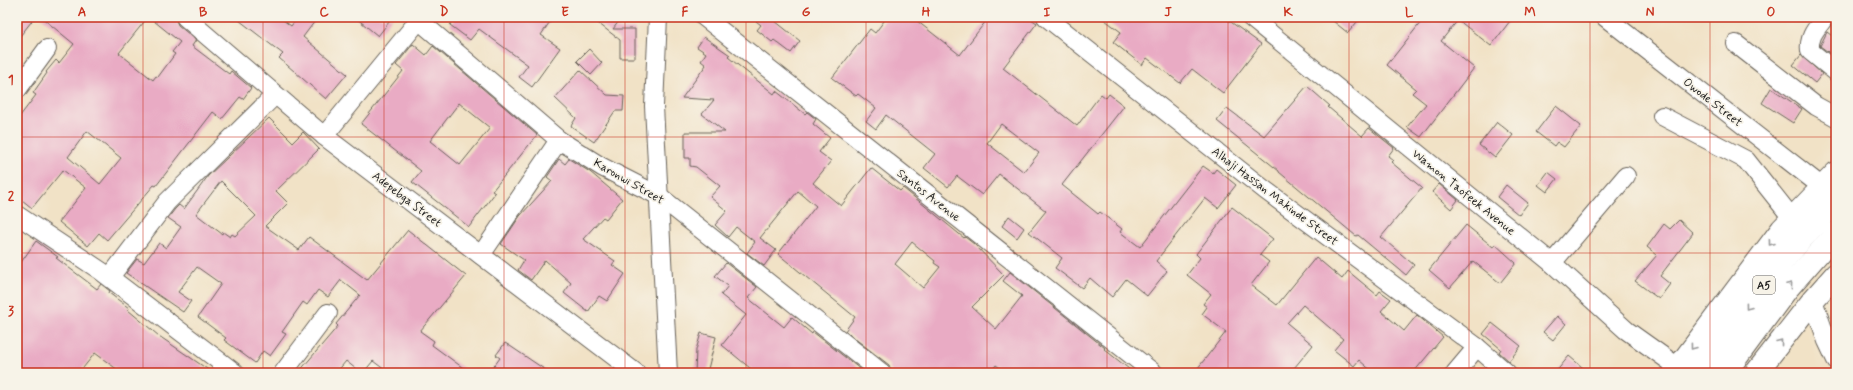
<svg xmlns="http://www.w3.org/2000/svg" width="1853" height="390" viewBox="0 0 1853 390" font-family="Mynerve,sans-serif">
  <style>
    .building { fill: #e9abc4; fill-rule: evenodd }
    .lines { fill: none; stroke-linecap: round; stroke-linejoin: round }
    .minor-casing { stroke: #676158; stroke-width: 20 }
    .major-casing { stroke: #676158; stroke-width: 24 }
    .highway-casing { stroke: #676158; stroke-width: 24 }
    .minor { stroke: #fff; stroke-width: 18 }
    .major { stroke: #fff; stroke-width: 22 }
    .highway { stroke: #fff; stroke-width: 22 }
    .oneway { stroke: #999 }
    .grid { fill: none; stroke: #c8321e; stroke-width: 1; stroke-opacity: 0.55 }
    .labels { text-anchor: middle; stroke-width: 3.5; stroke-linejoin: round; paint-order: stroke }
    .shield { fill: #f7f3e8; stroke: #5e5c59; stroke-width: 1 }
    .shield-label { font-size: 11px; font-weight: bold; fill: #1c1c1c }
    .street-label { font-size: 12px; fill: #1c1c1c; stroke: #f7f3e8 }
    .neatline { fill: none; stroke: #c8321e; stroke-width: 1.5 }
    .grid-label { font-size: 13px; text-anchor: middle; font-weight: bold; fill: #c8321e }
  </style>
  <rect width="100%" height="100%" fill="#f7f3e8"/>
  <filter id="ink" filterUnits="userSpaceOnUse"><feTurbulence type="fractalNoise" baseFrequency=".025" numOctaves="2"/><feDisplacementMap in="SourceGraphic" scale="8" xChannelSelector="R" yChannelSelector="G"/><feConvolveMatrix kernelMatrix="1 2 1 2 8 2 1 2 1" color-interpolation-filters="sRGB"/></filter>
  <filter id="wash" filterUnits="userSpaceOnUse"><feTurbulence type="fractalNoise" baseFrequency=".012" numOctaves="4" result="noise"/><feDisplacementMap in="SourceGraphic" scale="16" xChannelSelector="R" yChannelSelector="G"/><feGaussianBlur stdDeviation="0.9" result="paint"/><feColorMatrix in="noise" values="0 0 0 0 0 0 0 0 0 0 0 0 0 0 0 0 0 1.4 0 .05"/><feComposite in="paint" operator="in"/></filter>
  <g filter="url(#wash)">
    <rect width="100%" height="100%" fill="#f1e2c6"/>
    <g id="blocks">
      <g class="building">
        <path d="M17,17H35L17,40Z"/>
        <path d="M41,17H148L119,53L153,80L156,76L158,77L175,54L172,52L180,42L149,17H175L178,25L196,40L192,46L229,74L231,71L251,88L243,99L240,97L222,119L213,112L156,186L154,185L107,240L99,233L88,246L59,222L86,188L63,170L32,208L17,196V120L36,95L33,93L47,73L46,72L56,60L59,63L74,44ZM87,131L121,158L100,184L68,157Z"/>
        <path d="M235,17H279L291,26L298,17H318L303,37L347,74L326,99L279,58L283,54Z"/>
        <path d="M355,17H393L378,36Z"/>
        <path d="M456,17H553L541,35L560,48L532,87L519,77L528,65L479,29L470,40L450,25Z"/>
        <path d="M590,17H622L613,29H635V58H620V40Z"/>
        <path d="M751,17H770L800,41L791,53L774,40L772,42L757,30L761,25Z"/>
        <path d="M887,17H912L960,55L989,17H1028L1037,23L1003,68L1077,126L1101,94L1106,98L1109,94L1124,106L1062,185L1098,214L1100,212L1122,229L1120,232L1140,247L1203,166L1213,173L1216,169L1236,185L1218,208L1205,198L1156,261L1167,271L1147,296L1126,279L1112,297L1090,278L1082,288L1055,268L1062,258L1029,232L1046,211L999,174L982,195L957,176L948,187L924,168L935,154L886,115L876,129L866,121L876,108L858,94L856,96L832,78L870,29L875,33ZM1001,124L1039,153L1024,172L987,143Z"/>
        <path d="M1101,17H1224L1261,44L1223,93L1192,69L1180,83L1147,58L1142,65L1113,42L1121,32Z"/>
        <path d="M1328,17H1361L1348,33Z"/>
        <path d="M1425,17H1513L1491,46L1458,20L1441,41L1474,68L1421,137L1407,127L1426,104L1412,93L1416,89L1387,65Z"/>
        <path d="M1827,32L1836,39L1835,57L1820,46Z"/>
        <path d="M704,37L730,55L728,57L774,94L776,91L805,114L807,112L816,119L813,124L830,138L819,152L831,161L813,183L841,206L871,168L900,191L903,188L964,238L965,237L974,244L1004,275L972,307L996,329L1022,296L1003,281L1010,272L1105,348L1104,349L1134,373H1007L996,365L990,373H892L889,365L845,331L855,317L778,254L816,206L798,191L760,238L776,250L764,266L747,253L755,242L736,227L728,237L715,225L727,211L710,197L720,186L696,167L690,166V158H685V132H725L702,114L714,100L682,98L706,65L701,61L706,53L697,47ZM912,242L935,261L934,263L940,267L923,288L895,264Z"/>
        <path d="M413,44L426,55L433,46L537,135L492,191L495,193L469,227L412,182L421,171L361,124L403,71L396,65ZM459,103L490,128L460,165L430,141Z"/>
        <path d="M589,49L602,63L591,75L577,61Z"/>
        <path d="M1801,55L1822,74L1815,83L1793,65Z"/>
        <path d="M580,70L607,95L624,96L623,111H615L594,142L571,126L576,118L555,98Z"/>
        <path d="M1307,86L1330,106L1328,107L1362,136L1369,128L1394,148L1388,156L1393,160L1391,162L1422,188L1381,237L1414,265L1406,275L1358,235L1356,236L1279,172V171L1217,121L1227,108L1264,136Z"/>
        <path d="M1771,88L1802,109L1793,123L1762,103Z"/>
        <path d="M1556,106L1581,126L1564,147L1557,142L1554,146L1536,132Z"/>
        <path d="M269,118L293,142L303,132L319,149L276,191L288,203L265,226L299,250L309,237L367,280L408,230L466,276L420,331L434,341L432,345L470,373H389L373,361L363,373H361L346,361L336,373H298L338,326L336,324L360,295L341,280L328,297L318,290L307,305L303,302L282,332L286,334L270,356L263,351L255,363L224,340L226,338L198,317L221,284L197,267L178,292L191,301L183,312L126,273L137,259L144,263L159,243L166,248L181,227L168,218L175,209L179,205L184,209L208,176ZM221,181L256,216L235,236L232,234L230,237L223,232L222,234L196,214Z"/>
        <path d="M1497,122L1513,135L1495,158L1479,145Z"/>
        <path d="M559,159L565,164L569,159L590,172L622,199L606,219L603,217L583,239L615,261L612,265L625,274L607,301L599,296L588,312L564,293L571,283L545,260L531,280L518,270L524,260L501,244L520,216L552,181L547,177Z"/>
        <path d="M1548,172L1557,179L1547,192L1538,185Z"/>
        <path d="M1439,184L1458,200L1451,209L1432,192Z"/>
        <path d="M1506,185L1528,203L1519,215L1497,197Z"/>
        <path d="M1232,207L1273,239L1260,255L1269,262L1251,285L1277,305L1316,257L1342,279L1348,271L1377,295L1380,291L1391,299L1381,311L1404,331L1417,315L1443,337L1413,373H1374L1359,360L1354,366L1334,350L1343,339L1303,305L1287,323L1313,345L1290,373H1194L1226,332L1202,314L1207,307L1203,304L1211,294L1187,275L1200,258L1196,254Z"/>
        <path d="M1009,216L1024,228L1017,238L1002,226Z"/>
        <path d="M1679,220L1693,233L1660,276L1670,284L1659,299L1635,281L1657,255L1647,247L1664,224L1670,229Z"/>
        <path d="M1466,225L1493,247L1495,244L1516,263L1500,283L1473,261L1450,288L1429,270Z"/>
        <path d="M36,241L58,257L56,258L97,289L101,284L110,291L109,293L129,308L128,310L159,336L213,373H122L95,353L79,373H17V268Z"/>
        <path d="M726,263L757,287L748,298L784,327L792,317L812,334L813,332L865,373H756L722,345L746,315L721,295L728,286L715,276Z"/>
        <path d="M1557,316L1566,324L1553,340L1543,332Z"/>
        <path d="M1492,323L1521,346L1509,361L1499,352L1501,349L1483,334Z"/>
        <path d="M701,333L716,337L707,373H695L696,350Z"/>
        <path d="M505,343L510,346L550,373H489L500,358L496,355Z"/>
        <path d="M1569,356L1589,373H1555Z"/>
      </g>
    </g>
  </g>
  <g filter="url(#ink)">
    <use href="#blocks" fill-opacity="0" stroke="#676158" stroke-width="1"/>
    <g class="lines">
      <g class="minor-casing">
        <g id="minor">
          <path d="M185,17L324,136L636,373"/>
          <path d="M415,17L559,140L602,167L659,196L882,373"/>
          <path d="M658,17L654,106L668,373"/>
          <path d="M704,17L1154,373"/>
          <path d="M1046,17L1265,190L1477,347L1507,373"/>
          <path d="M1250,17L1552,263L1626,330L1678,367"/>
          <path d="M1605,17L1821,186"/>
          <path d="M1825,17C1817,28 1808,36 1810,51L1836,72"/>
          <path d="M1736,44L1816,106L1836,117"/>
          <path d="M17,90L47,49"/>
          <path d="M1662,116L1746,160L1792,218"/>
          <path d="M324,136L419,20"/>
          <path d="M17,215L101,271L235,373"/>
          <path d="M481,255L559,140"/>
          <path d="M1552,263L1626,176"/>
          <path d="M110,277L167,202L275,95"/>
          <path d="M1813,300L1827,341L1836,360"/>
          <path d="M283,373L328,313"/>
          <path d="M1455,373L1477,347"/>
        </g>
      </g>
      <g class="major-casing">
        <g id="major">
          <path d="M1674,373L1782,229L1836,173"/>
          <path d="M1756,373L1813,300L1836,274"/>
        </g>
      </g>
      <g class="highway-casing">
        <g id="highway">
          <path d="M1700,373C1742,314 1784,253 1836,203"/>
          <path d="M1725,373L1787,289L1836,233"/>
        </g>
      </g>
      <use href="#minor" class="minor"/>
      <use href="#major" class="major"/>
      <use href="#highway" class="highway"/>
    </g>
    <defs><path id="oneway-chevron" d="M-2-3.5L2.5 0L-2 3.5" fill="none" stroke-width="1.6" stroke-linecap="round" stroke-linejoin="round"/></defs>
    <g class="oneway">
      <use href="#oneway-chevron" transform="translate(1771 243) rotate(127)"/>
      <use href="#oneway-chevron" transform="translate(1790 285) rotate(-50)"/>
      <use href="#oneway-chevron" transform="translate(1748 307) rotate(127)"/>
      <use href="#oneway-chevron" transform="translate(1780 342) rotate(-52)"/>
      <use href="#oneway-chevron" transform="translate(1693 347) rotate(127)"/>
    </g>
  </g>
  <path class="grid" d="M143,17V373M263,17V373M384,17V373M504,17V373M625,17V373M746,17V373M866,17V373M987,17V373M1107,17V373M1228,17V373M1349,17V373M1469,17V373M1590,17V373M1710,17V373M17,137H1836M17,253H1836"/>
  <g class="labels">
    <rect class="shield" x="1753" y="276" width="22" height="18" rx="3"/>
    <g class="shield-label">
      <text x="1764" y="289">A5</text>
    </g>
    <g class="street-label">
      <text transform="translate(1713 102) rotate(38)" y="4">Owode Street</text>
      <text transform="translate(629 181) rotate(30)" y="4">Karonwi Street</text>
      <text transform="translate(1464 192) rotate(39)" y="4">Wamon Taofeek Avenue</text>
      <text transform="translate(929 195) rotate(38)" y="4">Santos Avenue</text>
      <text transform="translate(1275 196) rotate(37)" y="4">Alhaji Hassan Makinde Street</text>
      <text transform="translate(407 199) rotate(37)" y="4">Adepebga Street</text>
    </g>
  </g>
  <rect width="1853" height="390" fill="none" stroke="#f7f3e8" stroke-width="44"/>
  <rect x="22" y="22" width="1809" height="346" class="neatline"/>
  <g class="grid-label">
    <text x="82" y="16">A</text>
    <text x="203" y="16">B</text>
    <text x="324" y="16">C</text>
    <text x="444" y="16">D</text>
    <text x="565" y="16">E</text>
    <text x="685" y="16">F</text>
    <text x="806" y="16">G</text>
    <text x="926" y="16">H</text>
    <text x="1047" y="16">I</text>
    <text x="1168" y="16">J</text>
    <text x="1288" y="16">K</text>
    <text x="1409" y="16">L</text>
    <text x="1530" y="16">M</text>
    <text x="1650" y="16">N</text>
    <text x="1771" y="16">O</text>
    <text x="11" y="84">1</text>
    <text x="11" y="200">2</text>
    <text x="11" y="315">3</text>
  </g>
</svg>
